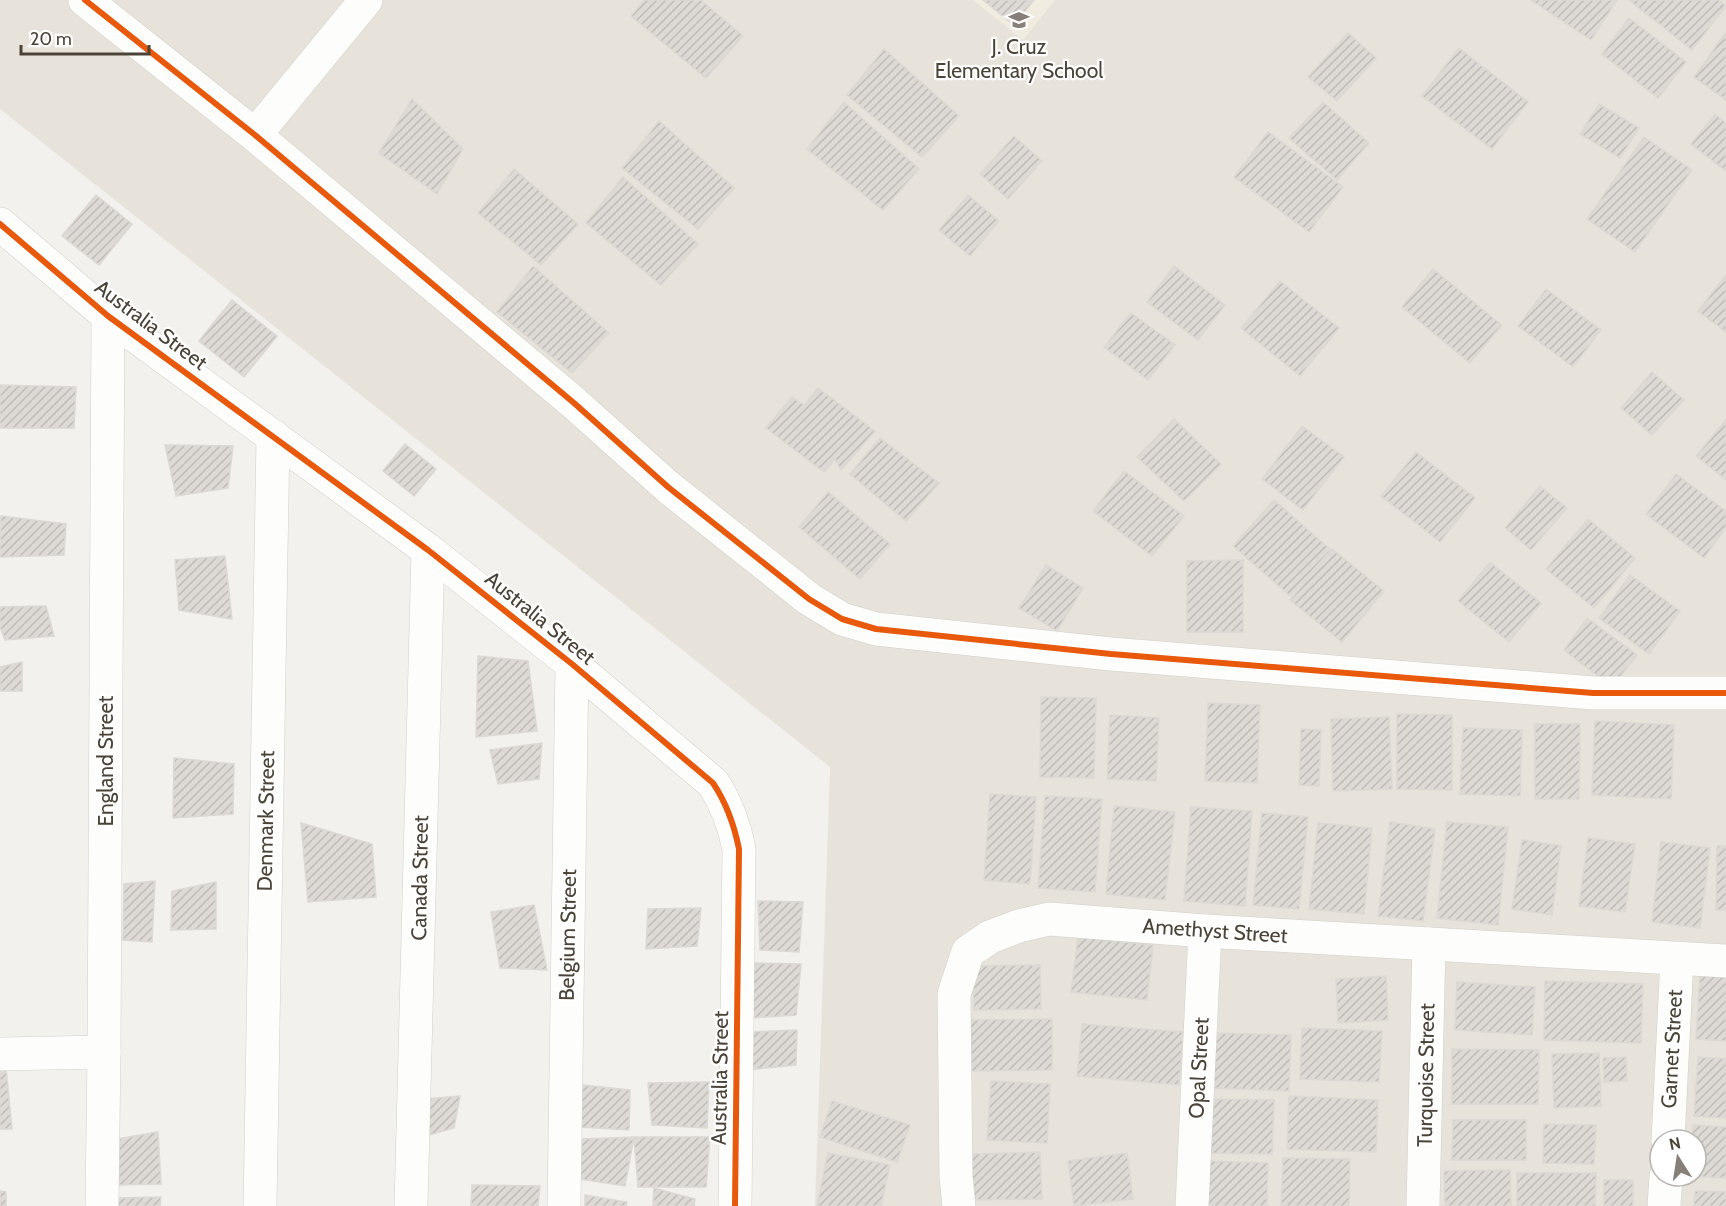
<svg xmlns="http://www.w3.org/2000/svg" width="1726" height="1206" viewBox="0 0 1726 1206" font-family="Cabin,sans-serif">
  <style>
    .residential { fill: #e7e3db; fill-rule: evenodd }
    .education { fill: #f1ece0 }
    .building { fill: url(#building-hatch); stroke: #dcd8d4; stroke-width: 1.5 }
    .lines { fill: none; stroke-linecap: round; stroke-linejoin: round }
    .minor-casing { stroke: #d1cfcb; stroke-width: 34 }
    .minor { stroke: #fdfdfc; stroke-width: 33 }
    .cycleway-casing { stroke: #fff; stroke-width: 10 }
    .cycleway { stroke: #e8590c; stroke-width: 6 }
    .labels { text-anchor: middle; stroke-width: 4.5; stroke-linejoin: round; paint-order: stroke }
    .poi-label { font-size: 21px; fill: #4b4338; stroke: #fff }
    .street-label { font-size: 21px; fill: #4b4338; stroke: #fff }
  </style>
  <defs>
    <pattern id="building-hatch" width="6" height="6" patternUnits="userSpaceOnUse" patternTransform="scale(1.5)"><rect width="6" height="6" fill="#dddad6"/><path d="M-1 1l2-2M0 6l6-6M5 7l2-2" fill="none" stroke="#bfbcb8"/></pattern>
  </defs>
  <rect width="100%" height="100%" fill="#f3f1ee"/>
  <path class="residential" d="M0,0H1726V1206H815L830,767L0,109ZM1660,1140H1696V1176H1660Z"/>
  <path class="education" d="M973,0H1055L1023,40Z"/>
  <g class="building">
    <path d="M644,0H701L743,36L706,78L631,16Z"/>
    <path d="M983,0H1034L1014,25Z"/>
    <path d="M1531,0H1617L1591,40Z"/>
    <path d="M1629,0H1719L1726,6L1692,50Z"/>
    <path d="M1629,18L1686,62L1658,98L1602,54Z"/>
    <path d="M1726,32V100L1694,77Z"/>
    <path d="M1348,33L1376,58L1337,101L1308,77Z"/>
    <path d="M1459,48L1528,102L1492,149L1422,96Z"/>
    <path d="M884,49L959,116L922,157L847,95Z"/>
    <path d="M412,99L463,149L437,194L379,153Z"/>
    <path d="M844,102L919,169L883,210L807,149Z"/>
    <path d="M1323,102L1369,143L1337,180L1289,138Z"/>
    <path d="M1599,104L1639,128L1620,158L1580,134Z"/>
    <path d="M1715,114L1726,123V171L1691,144Z"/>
    <path d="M659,121L734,188L698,229L622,168Z"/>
    <path d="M1268,132L1343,187L1309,232L1234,177Z"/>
    <path d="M1014,136L1042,161L1008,199L980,174Z"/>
    <path d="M1644,137L1692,170L1635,252L1587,219Z"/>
    <path d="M514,169L578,224L541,265L478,213Z"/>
    <path d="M623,177L698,244L661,285L586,223Z"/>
    <path d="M96,195L132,224L99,265L62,236Z"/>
    <path d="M968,195L999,221L970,256L939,230Z"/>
    <path d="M533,266L609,333L572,373L497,312Z"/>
    <path d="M1174,266L1225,305L1198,340L1147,302Z"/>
    <path d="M1433,269L1502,325L1470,363L1402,307Z"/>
    <path d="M1726,275V332L1698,311Z"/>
    <path d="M1280,281L1339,328L1300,376L1241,328Z"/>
    <path d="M1546,289L1601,330L1573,367L1518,326Z"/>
    <path d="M232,300L277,336L244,377L199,341Z"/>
    <path d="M1131,313L1175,345L1148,380L1104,347Z"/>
    <path d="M1652,372L1684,400L1652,435L1621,408Z"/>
    <path d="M0,385L76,387L74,428H0Z"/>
    <path d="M818,388L875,431L841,470L835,459L824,472L766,428L792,397L804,405Z"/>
    <path d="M1174,419L1221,464L1184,501L1137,457Z"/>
    <path d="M1726,420V480L1696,456Z"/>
    <path d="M1302,426L1344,457L1303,510L1262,479Z"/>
    <path d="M880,438L939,483L906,521L850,474Z"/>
    <path d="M405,444L436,469L414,496L383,471Z"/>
    <path d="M165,445L233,446L228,488L176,496Z"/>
    <path d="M1416,452L1475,498L1440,542L1381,496Z"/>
    <path d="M1124,471L1184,516L1152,556L1093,511Z"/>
    <path d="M1676,474L1726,511V528L1704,558L1646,514Z"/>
    <path d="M1540,486L1567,508L1531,550L1505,528Z"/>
    <path d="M828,492L890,544L860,579L799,527Z"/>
    <path d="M1274,500L1331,550L1290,596L1233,546Z"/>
    <path d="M1,516L66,524L64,555L0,557Z"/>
    <path d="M1588,519L1635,558L1594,608L1546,569Z"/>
    <path d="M1332,549L1384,591L1342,642L1290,600Z"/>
    <path d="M225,556L232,619L179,610L175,560Z"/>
    <path d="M1243,560V632H1187V561Z"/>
    <path d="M1490,562L1541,603L1509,642L1458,601Z"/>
    <path d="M1046,565L1083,588L1057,631L1019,608Z"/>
    <path d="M1630,575L1680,611L1649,654L1599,618Z"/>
    <path d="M46,606L54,636L5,640L0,627V607Z"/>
    <path d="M1587,618L1637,655L1612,687L1564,650Z"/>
    <path d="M478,656L528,661L537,731L476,737Z"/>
    <path d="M22,662V691H0V667Z"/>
    <path d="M1041,697L1096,698L1094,778L1040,777Z"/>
    <path d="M1208,703L1260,705L1257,783L1205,781Z"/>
    <path d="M1397,714L1452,715V790L1397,789Z"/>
    <path d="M1110,715L1159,718L1156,781L1107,779Z"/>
    <path d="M1389,717L1392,789L1333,791L1331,719Z"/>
    <path d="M1595,721L1674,725L1671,799L1592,795Z"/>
    <path d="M1535,724H1580L1579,799H1535Z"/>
    <path d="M1463,728L1522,730L1520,796L1460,794Z"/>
    <path d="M1301,729L1321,730L1319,786L1299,785Z"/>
    <path d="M542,743L539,779L498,784L490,750Z"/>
    <path d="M174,758L234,764L233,814L173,818Z"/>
    <path d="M990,794L1036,797L1030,884L984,880Z"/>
    <path d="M1045,796L1102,799L1095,892L1038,888Z"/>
    <path d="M1114,806L1175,812L1165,900L1106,894Z"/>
    <path d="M1191,807L1252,811L1245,906L1184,901Z"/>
    <path d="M1262,813L1308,817L1299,909L1253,905Z"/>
    <path d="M1390,822L1435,829L1423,921L1378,916Z"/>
    <path d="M1447,822L1508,827L1498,925L1437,918Z"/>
    <path d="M301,823L372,844L376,897L308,902Z"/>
    <path d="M1318,823L1372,828L1364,914L1309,909Z"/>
    <path d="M1588,838L1635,844L1625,912L1579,906Z"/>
    <path d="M1522,840L1561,846L1552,915L1512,909Z"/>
    <path d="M1661,842L1710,848L1700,928L1652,922Z"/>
    <path d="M1717,846H1726V910H1716Z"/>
    <path d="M155,881L152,942L123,940L124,884Z"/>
    <path d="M216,882V929L171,930L172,891Z"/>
    <path d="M758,901L803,902L799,952L760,950Z"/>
    <path d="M534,905L547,970L500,968L491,912Z"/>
    <path d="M701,908L697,946L646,949L648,909Z"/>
    <path d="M1078,937L1153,945L1147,1000L1071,992Z"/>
    <path d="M751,963L801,964L796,1015L750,1018Z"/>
    <path d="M1040,965L1041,1009L974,1010L973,966Z"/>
    <path d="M1700,974L1726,976V1041L1696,1039Z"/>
    <path d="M1386,976L1388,1020L1338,1023L1336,979Z"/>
    <path d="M1545,981L1643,984L1641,1043L1544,1040Z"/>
    <path d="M1457,982L1535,987L1532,1035L1455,1030Z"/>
    <path d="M1052,1019V1070L971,1071L970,1020Z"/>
    <path d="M1082,1024L1183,1032L1179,1085L1077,1076Z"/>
    <path d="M1302,1028L1382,1031L1379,1082L1300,1079Z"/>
    <path d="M797,1030L796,1065L748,1070L747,1032Z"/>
    <path d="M1212,1033L1291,1035L1289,1091L1210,1088Z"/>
    <path d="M1452,1049L1539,1050L1538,1104H1452Z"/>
    <path d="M1599,1053L1601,1106L1554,1108L1552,1054Z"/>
    <path d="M1626,1057L1627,1081L1604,1082L1603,1058Z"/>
    <path d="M1698,1057L1726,1059V1118L1694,1116Z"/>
    <path d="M0,1068H6L12,1129H0Z"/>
    <path d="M991,1081L1050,1084L1047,1143L987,1140Z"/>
    <path d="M709,1082L707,1128L652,1125L648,1083Z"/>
    <path d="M582,1085L630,1090L629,1130L581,1127Z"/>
    <path d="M460,1096L454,1128L429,1135L426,1099Z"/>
    <path d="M1289,1096L1378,1100L1376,1152L1287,1149Z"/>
    <path d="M1207,1099L1274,1100L1272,1154L1206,1153Z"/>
    <path d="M832,1101L910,1125L897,1162L820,1137Z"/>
    <path d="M1453,1120H1526V1160H1452Z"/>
    <path d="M1544,1124L1596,1125L1594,1164L1543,1163Z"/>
    <path d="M1693,1125L1726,1127V1178L1689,1176H1696V1140H1692Z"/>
    <path d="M158,1132L161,1184L119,1185L118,1139Z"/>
    <path d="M634,1137H710L706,1187H638Z"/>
    <path d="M634,1137L625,1186L580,1179L582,1139Z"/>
    <path d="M1040,1152L1042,1199L973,1200L972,1154Z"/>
    <path d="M828,1153L890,1165L881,1206H817Z"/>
    <path d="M1127,1153L1133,1199L1074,1206L1068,1161Z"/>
    <path d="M1283,1158L1350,1159L1349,1206H1281Z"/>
    <path d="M1206,1161L1268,1163L1267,1206H1204Z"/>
    <path d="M1510,1170L1511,1206H1445L1444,1171Z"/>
    <path d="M1517,1173H1596L1595,1206H1517Z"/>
    <rect x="1604" y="1180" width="29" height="26"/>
    <path d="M472,1185L540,1186L538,1206H471Z"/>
    <path d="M654,1188L695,1199L694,1206H653Z"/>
    <path d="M0,1191L6,1192V1206H0Z"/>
    <path d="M1695,1191L1726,1192V1206H1694Z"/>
    <path d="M585,1195L627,1202L626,1206H585Z"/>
    <path d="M161,1197L160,1206H118V1198Z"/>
  </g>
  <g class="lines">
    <g class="minor-casing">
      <g id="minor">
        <path d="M85,0L255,135L574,403L668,487L809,599L842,619L876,629L1111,654L1593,693H1726"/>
        <path d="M255,135L366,0"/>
        <path d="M0,224L108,316L428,550L572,664L713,783C727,804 734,824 739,849L735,1206"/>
        <path d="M0,1054L104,1052"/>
        <path d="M1668,1140L1677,959"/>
        <path d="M102,1206L104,1052L108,316"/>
        <path d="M260,1206L273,436"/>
        <path d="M411,1206L428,550"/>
        <path d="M564,1206L572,664"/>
        <path d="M959,1206L956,1177L954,994L968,952L990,937L1019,926L1049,919L1205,931L1726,961"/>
        <path d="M1192,1206L1205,931"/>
        <path d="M1423,1206L1429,944"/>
        <path d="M1664,1206L1666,1176"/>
      </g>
    </g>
    <use href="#minor" class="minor"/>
    <g class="cycleway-casing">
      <g id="cycleway">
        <path d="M85,0L255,135L574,403L668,487L809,599L842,619L876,629L1111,654L1593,693H1726"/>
        <path d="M0,224L108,316L428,550L572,664L713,783C727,804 734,824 739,849L735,1206"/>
      </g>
    </g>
    <use href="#cycleway" class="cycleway"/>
  </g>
  <defs>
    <g id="school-bare" transform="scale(1.62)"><path d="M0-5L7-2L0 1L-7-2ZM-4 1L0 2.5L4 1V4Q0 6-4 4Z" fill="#868078" stroke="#fff" stroke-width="2.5" paint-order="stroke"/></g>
  </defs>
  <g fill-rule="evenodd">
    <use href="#school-bare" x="1019" y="20"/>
  </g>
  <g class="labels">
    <g class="poi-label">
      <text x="1019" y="54">J. Cruz<tspan x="1019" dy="24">Elementary School</tspan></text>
    </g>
    <g class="street-label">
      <text transform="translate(151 325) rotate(37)" y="7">Australia Street</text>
      <text transform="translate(540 618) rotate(39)" y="7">Australia Street</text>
      <text transform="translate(106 761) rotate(-90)" y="7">England Street</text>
      <text transform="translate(266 821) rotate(-89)" y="7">Denmark Street</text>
      <text transform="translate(420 878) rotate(-89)" y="7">Canada Street</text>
      <text transform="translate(1215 931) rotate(4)" y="7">Amethyst Street</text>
      <text transform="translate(568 935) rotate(-89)" y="7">Belgium Street</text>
      <text transform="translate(1672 1049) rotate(-87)" y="7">Garnet Street</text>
      <text transform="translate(1199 1068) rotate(-87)" y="7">Opal Street</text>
      <text transform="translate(1426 1075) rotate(-89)" y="7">Turquoise Street</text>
      <text transform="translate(720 1078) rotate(-89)" y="7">Australia Street</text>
    </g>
  </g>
  <g transform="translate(1678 1158) rotate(348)"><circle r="28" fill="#ffffff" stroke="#b7b4af" stroke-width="1.5"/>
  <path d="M0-4.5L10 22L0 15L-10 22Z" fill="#868078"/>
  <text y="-9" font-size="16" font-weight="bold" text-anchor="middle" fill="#4b4338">N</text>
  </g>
  <path d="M21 45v9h128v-9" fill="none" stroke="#4b4338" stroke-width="3"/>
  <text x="30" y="45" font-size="18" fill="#4b4338" stroke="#ffffff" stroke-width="4.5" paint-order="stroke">20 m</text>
</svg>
